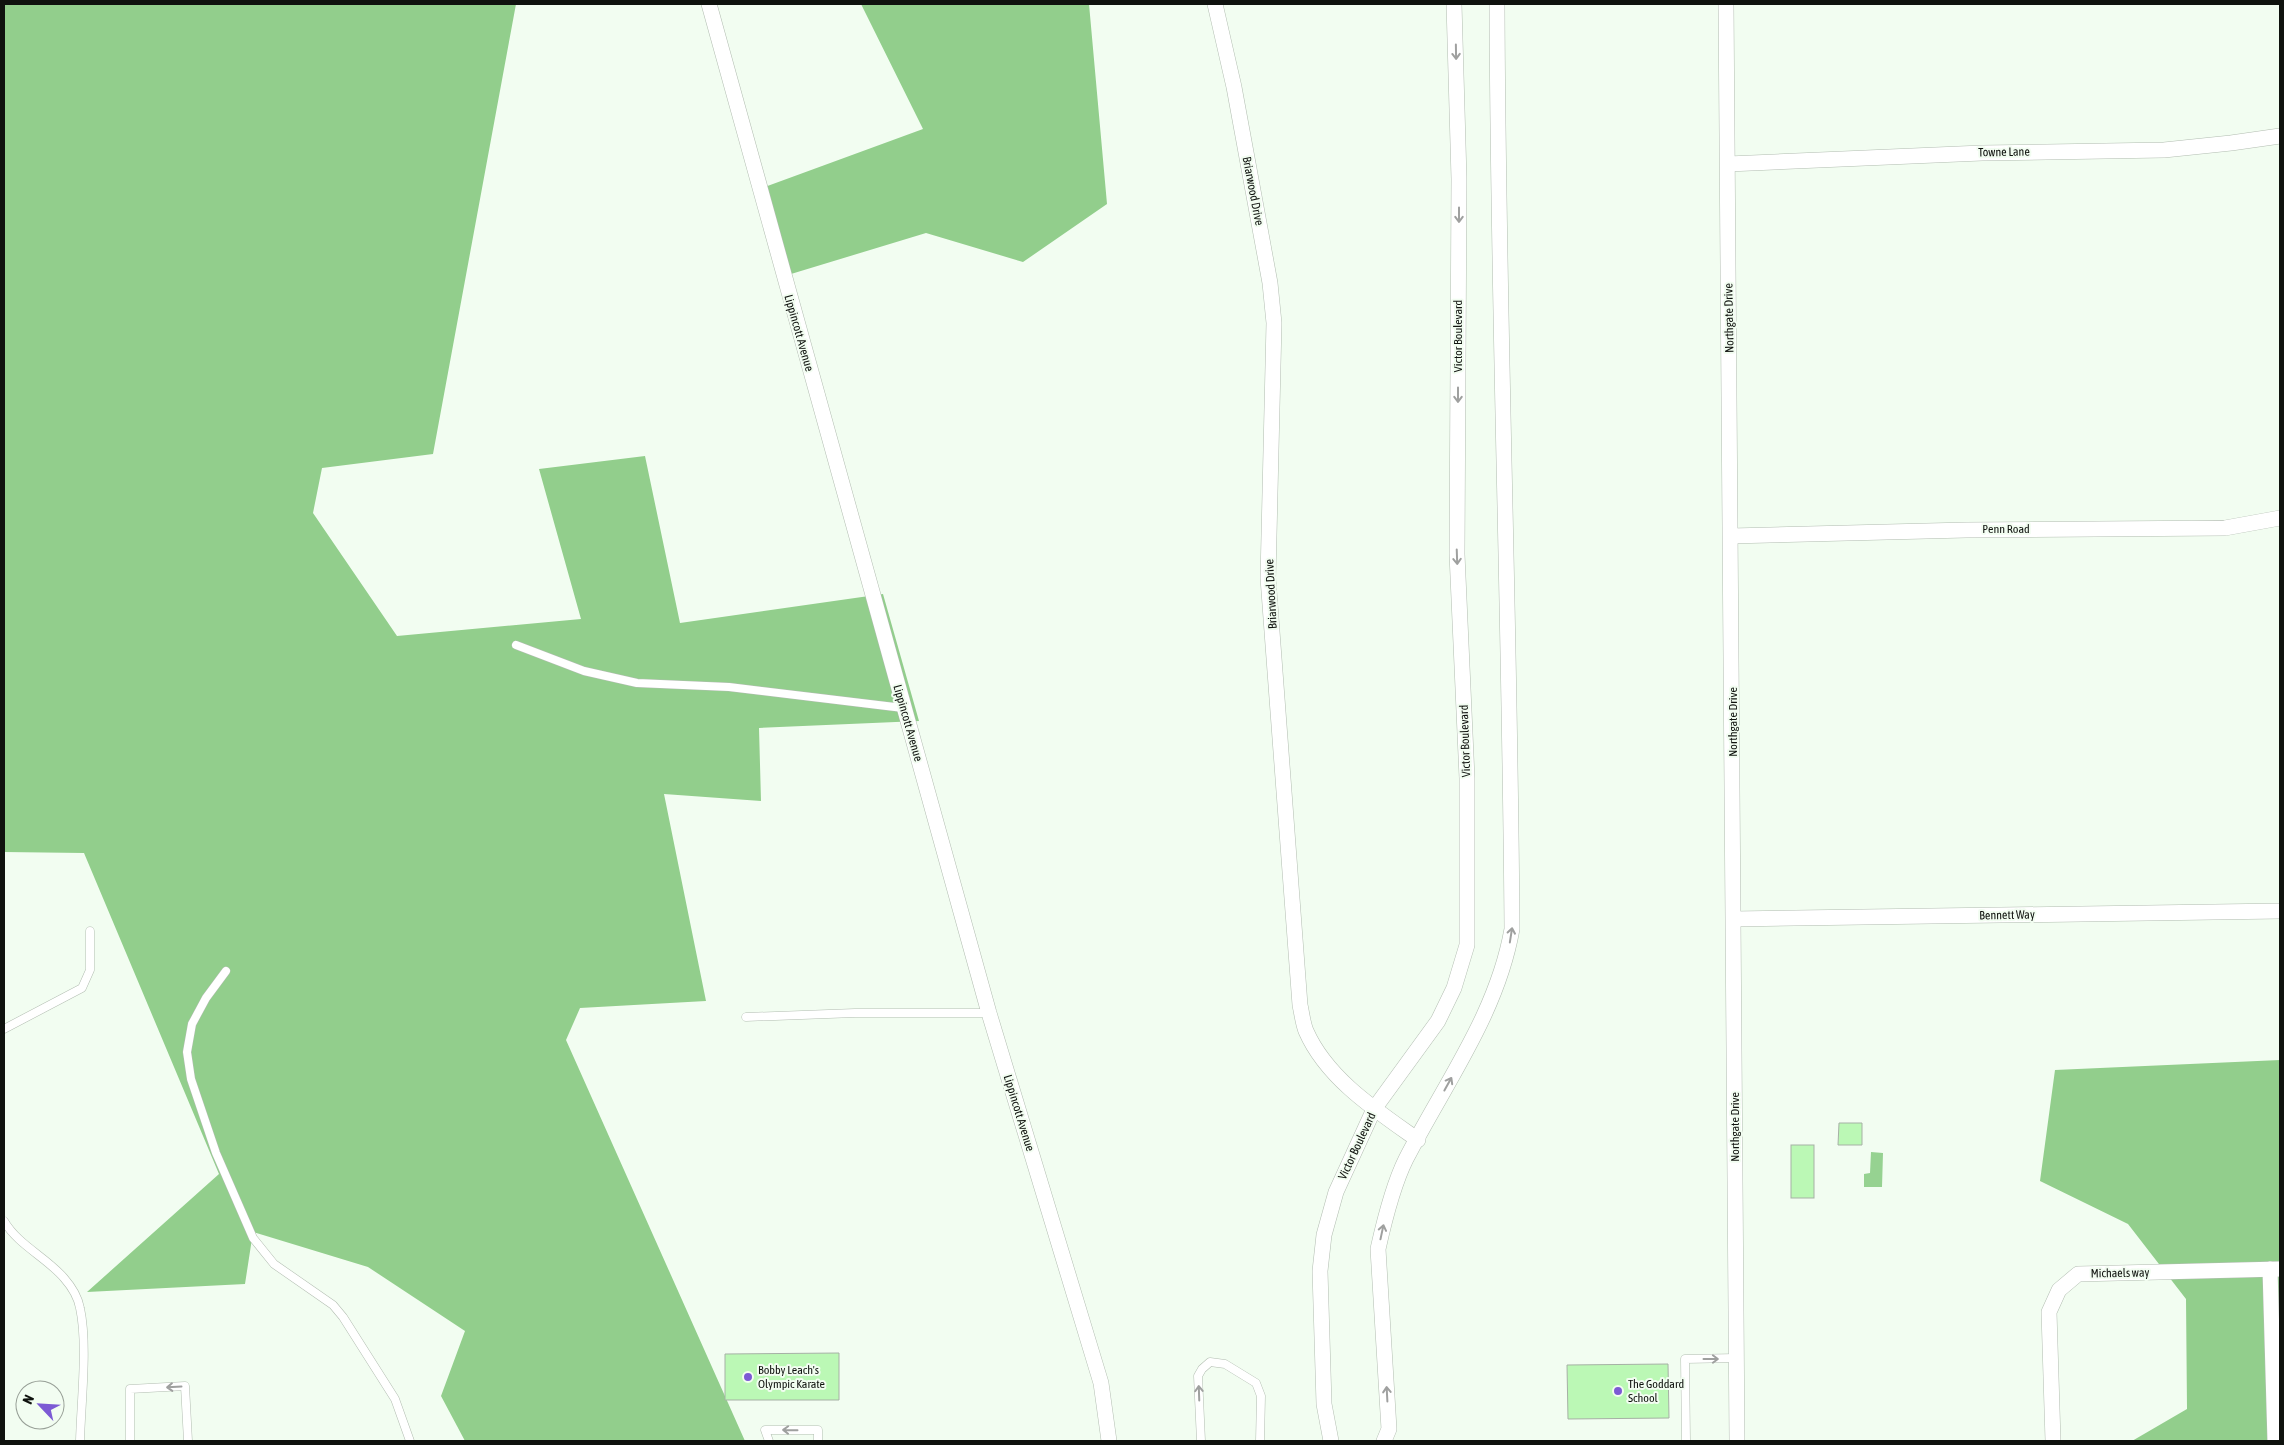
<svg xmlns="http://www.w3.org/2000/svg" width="2284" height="1445" viewBox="0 0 2284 1445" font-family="'Asap Condensed',sans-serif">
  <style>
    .forest { fill: #92ce8c }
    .water { fill: #96d291 }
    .building { fill: #bbf8b5; stroke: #a6b1a5 }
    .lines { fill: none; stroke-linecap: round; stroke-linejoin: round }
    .lane-casing { stroke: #b2bdb1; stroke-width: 9 }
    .street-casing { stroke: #b2bdb1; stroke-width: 16 }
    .lane { stroke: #fff; stroke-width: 8 }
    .street { stroke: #fff; stroke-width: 15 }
    .oneway { stroke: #9fa09f }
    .poi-dot { fill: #7c5ad4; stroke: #f2fdf1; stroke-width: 2 }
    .labels { text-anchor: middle; stroke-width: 4; stroke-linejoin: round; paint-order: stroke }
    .street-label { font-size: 12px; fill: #0f120e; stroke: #f2fdf1 }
    .poi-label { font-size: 12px; fill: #0f120e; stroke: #f2fdf1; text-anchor: start }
  </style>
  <rect width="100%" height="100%" fill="#f2fdf1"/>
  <g class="forest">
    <path d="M4,4H516L433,454L322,468L313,513L397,636L581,619L539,469L645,456L680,623L883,594L919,721L759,728L761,801L664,794L706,1001L580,1008L566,1040L745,1441H465L441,1396L465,1331L368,1267L253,1232L245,1284L87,1292L219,1174L84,853L4,852Z"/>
    <path d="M861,4H1089L1107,204L1023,262L926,233L791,274L762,188L923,129Z"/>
    <path d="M2280,1060V1441H2132L2187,1409L2186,1299L2128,1224L2040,1181L2055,1070Z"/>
  </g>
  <path class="water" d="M1871,1152L1883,1153L1882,1187H1864V1174L1870,1173Z"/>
  <g class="building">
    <path d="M1839,1123H1862V1145H1838Z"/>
    <rect x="1791" y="1145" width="23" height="53"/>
    <path d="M839,1353V1400H725V1354Z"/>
    <path d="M1668,1364L1669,1418L1568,1419L1567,1365Z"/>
  </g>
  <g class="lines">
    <g class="lane-casing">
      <g id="lane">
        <path d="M516,645L584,671L637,683L729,687L903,708"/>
        <path d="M226,971L206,998L192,1024L187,1052L191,1079L216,1153L253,1238L274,1264L333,1305L343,1317L395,1399L410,1441"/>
        <path d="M746,1017L855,1013H989"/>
        <path d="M4,1029L82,988L90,970V931"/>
        <path d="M4,1221C18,1245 46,1257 64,1278C71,1286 78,1297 80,1308C88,1345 81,1402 80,1441"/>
        <path d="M130,1441V1389L185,1386L188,1441"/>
        <path d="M769,1441L765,1430H818V1441"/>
        <path d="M1201,1441L1198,1376L1202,1369L1210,1362L1225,1364L1256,1383L1261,1396L1260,1441"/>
        <path d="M1686,1441L1685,1359L1736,1358"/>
      </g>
    </g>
    <g class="street-casing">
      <g id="street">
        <path d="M709,4L989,1013L1101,1383L1109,1441"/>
        <path d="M1215,4L1234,87L1270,283L1274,323L1268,578L1300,1005C1302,1014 1303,1024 1306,1031C1327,1079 1377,1111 1418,1140"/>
        <path d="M1726,4L1737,1441"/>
        <path d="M1728,164L1982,153L2164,150L2231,143L2280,136"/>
        <path d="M1731,536L1966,530L2225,528L2280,518"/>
        <path d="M1734,919L2280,911"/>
        <path d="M2270,1269L2275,1441"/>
        <path d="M1331,1441L1324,1404L1320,1271L1324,1235L1336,1192L1374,1109L1438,1021L1454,988L1467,945V778L1457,554L1459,179L1454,4"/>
        <path d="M1384,1441L1389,1429L1378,1249C1384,1222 1394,1183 1406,1159C1445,1083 1497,1014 1512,929C1510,621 1498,312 1497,4"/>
        <path d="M2053,1441L2049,1312L2059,1290L2078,1274L2280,1269"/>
      </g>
    </g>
    <use href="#lane" class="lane"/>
    <use href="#street" class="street"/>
  </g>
  <defs><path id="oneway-shaft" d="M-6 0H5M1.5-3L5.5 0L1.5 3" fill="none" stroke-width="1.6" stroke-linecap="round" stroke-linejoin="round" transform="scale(1.25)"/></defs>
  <g class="oneway">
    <use href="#oneway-shaft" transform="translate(1456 52) rotate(89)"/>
    <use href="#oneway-shaft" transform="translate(1459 215) rotate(90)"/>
    <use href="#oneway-shaft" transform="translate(1458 395) rotate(90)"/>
    <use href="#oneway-shaft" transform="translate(1457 557) rotate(88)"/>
    <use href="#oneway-shaft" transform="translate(1511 935) rotate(-81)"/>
    <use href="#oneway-shaft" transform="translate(1448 1084) rotate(-61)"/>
    <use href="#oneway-shaft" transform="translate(1382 1232) rotate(-78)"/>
    <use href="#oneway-shaft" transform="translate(1711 1359)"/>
    <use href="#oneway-shaft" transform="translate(174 1387) rotate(177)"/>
    <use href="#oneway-shaft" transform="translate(1199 1393) rotate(-92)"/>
    <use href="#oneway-shaft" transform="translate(1387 1394) rotate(-93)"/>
    <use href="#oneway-shaft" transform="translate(790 1430) rotate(-179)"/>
  </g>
  <g class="poi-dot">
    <circle cx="748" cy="1377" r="5"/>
    <circle cx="1618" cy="1391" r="5"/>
  </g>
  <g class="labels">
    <g class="street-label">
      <text transform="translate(2004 152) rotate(-1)" y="4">Towne Lane</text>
      <text transform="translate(1253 191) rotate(79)" y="4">Briarwood Drive</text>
      <text transform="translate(1729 318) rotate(-91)" y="4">Northgate Drive</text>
      <text transform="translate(799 333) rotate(74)" y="4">Lippincott Avenue</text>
      <text transform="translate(1458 336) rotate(-90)" y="4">Victor Boulevard</text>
      <text x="2006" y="533">Penn Road</text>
      <text transform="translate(1271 594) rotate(-93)" y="4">Briarwood Drive</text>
      <text transform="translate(1733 722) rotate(-90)" y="4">Northgate Drive</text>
      <text transform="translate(908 723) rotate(74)" y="4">Lippincott Avenue</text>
      <text transform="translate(1465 741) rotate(-92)" y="4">Victor Boulevard</text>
      <text transform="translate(2007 915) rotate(-1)" y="4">Bennett Way</text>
      <text transform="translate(1019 1113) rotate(73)" y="4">Lippincott Avenue</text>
      <text transform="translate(1735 1127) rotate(-90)" y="4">Northgate Drive</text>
      <text transform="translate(1357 1146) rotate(-65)" y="4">Victor Boulevard</text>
      <text transform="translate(2120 1273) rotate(-1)" y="4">Michaels way</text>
    </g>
    <g class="poi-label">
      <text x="758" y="1374">Bobby Leach's<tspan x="758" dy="14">Olympic Karate</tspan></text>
      <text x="1628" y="1388">The Goddard<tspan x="1628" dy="14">School</tspan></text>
    </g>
  </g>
  <rect width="2284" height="1445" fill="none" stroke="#0f120e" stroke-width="10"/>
  <g transform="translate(40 1405) rotate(295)"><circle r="24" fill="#f2fdf1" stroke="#979f96"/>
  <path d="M0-4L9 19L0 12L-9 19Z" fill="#7c5ad4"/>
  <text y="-8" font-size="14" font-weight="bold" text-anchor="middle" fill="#0f120e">N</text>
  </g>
</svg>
